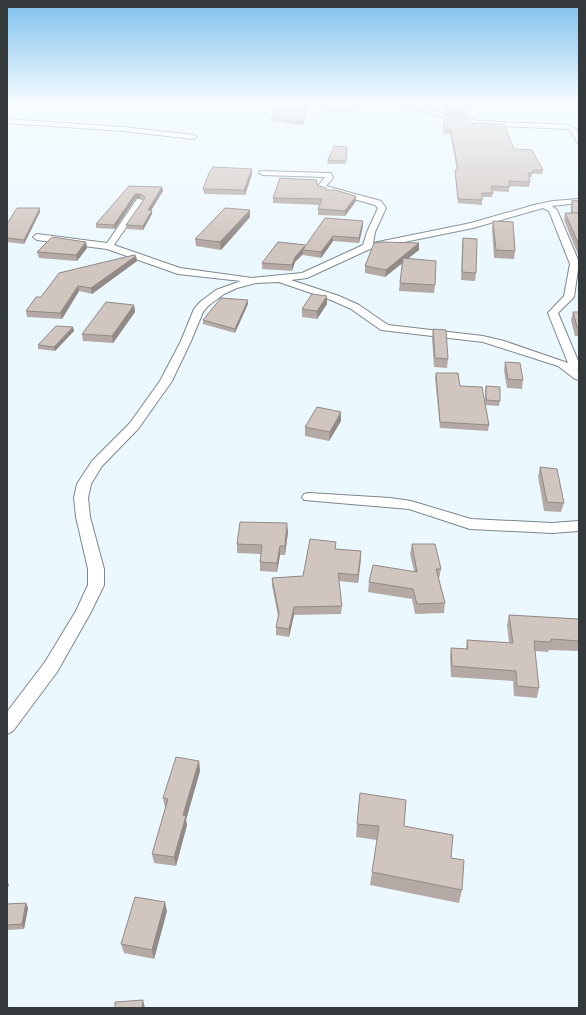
<svg xmlns="http://www.w3.org/2000/svg" width="586" height="1015" viewBox="0 0 586 1015" font-family="Roboto,sans-serif">
  <style>
    .lines { fill: none; stroke-linecap: round; stroke-linejoin: round }
    .minor-casing { stroke: #7c878d; stroke-width: 2 }
    .minor { fill: #fff; fill-rule: evenodd }
    .wall { fill: #b4a9a4 }
    .shaded-wall { fill: #928a86 }
    .building { fill: #d1c5bf; stroke: #928a86 }
  </style>
  <rect width="100%" height="100%" fill="#ecf8ff"/>
  <g class="lines">
    <g class="minor-casing">
      <g id="minor">
        <path d="M386,103H395L479,121L570,125L577,130L579,143L577,142L571,131L568,129L479,125Z"/>
        <path d="M7,119L123,127L194,135L197,137L194,139L123,131L7,123Z"/>
        <path d="M260,171L328,173H331L333,178L326,186L381,201L386,208L375,232L373,243L471,223L534,205L553,201L579,199V203L552,206L557,210L579,262L574,297L558,313L579,363V369L577,370L579,371V380L575,379L558,366L483,342L381,330L351,309L331,300L279,282L256,283L237,288L224,294L208,306L203,312L191,341L172,381L138,429L102,466L91,484L88,498L90,517L104,569V585L91,612L57,672L13,731L7,734V712L45,662L76,611L88,585V569L76,517L74,498L77,484L92,461L130,423L160,381L181,341L194,309L200,302L216,290L241,281L178,274L107,249L37,240L33,237L37,234L107,243L137,199H140L144,201L114,245L180,268L252,278L302,273L363,245L367,232L378,208L375,205L318,189L317,187L325,177L263,175L259,173ZM543,208L549,211L570,264L564,296L548,313L568,363L504,341L483,336L388,325L359,305L339,296L291,280L307,278L370,249L473,228Z"/>
        <path d="M309,493L390,498L411,501L471,519L552,523L579,521V531L552,533L470,529L409,509L304,500L302,497L304,494Z"/>
      </g>
    </g>
    <use href="#minor" class="minor"/>
  </g>
  <g class="wall">
    <path d="M18,103H44L36,106Z"/>
    <path d="M327,103H360L347,113L321,110V107Z"/>
    <path d="M446,103L468,114V117L445,112Z"/>
    <path d="M308,105L304,124L297,125L271,121V118Z"/>
    <path d="M445,115L470,123L514,149L543,170L542,174H532V177H529L530,182L529,187L509,186V192L492,191L493,193L492,197H482V205L458,203L455,174V170H457L450,134H443Z"/>
    <path d="M347,147L346,164H327L328,160Z"/>
    <path d="M252,169V174L245,195L204,194L203,189Z"/>
    <path d="M317,185L326,188V190L356,196V201L345,216L318,215V209L320,205L273,203V198Z"/>
    <path d="M129,186L162,187L163,191L151,210L152,214L143,230L127,229L126,225L144,199L140,198H136L115,229L96,228V224Z"/>
    <path d="M572,200L579,201V257L564,220L565,213H571V205Z"/>
    <path d="M40,208V212L24,244L7,242V224Z"/>
    <path d="M250,217L221,250L196,246L195,239Z"/>
    <path d="M493,221L515,251L514,259L494,258L492,229Z"/>
    <path d="M363,226L359,243L333,241L321,258L303,255V254L295,262L292,271L262,269V263L306,245Z"/>
    <path d="M463,238L476,273L475,281L461,280L462,246Z"/>
    <path d="M86,242L87,248L77,261L39,258L37,252Z"/>
    <path d="M419,243V250L408,258L435,285L434,293L399,291L402,263L385,277L365,273V266Z"/>
    <path d="M136,256L137,261L92,294L79,291L62,319L27,317L26,311L41,297Z"/>
    <path d="M327,296V304L317,319L302,317V309Z"/>
    <path d="M248,304L235,333L203,324V320Z"/>
    <path d="M134,305L135,312L113,343L83,341L82,334Z"/>
    <path d="M573,312H579V336H575L571,320Z"/>
    <path d="M73,327L74,331L55,351L38,349V345Z"/>
    <path d="M433,329L448,359L447,368L434,367L432,338Z"/>
    <path d="M505,362L523,380L522,389L507,388L504,371Z"/>
    <path d="M436,373L460,386L489,425L488,431L440,428L435,378Z"/>
    <path d="M486,386L500,401L499,406L485,405V390Z"/>
    <path d="M341,421L329,441L305,436V427Z"/>
    <path d="M540,467L564,503L561,512L544,511L538,476Z"/>
    <path d="M288,532L285,555H280L277,572L260,571V562L261,554L237,553V544Z"/>
    <path d="M412,544L441,569L439,579L445,603L444,613L415,614L412,599L368,592L369,582L414,571L410,554Z"/>
    <path d="M336,549L361,551L358,583L339,581L342,606L341,614L294,615L289,637L276,635V627L278,616L272,586V578L303,576Z"/>
    <path d="M509,615L579,619V651L549,650L548,652L535,651L539,688L537,698L514,696L513,681L451,677L450,658L451,648L466,649L467,640L509,643L507,625Z"/>
    <path d="M199,761L200,771L186,820L187,825L176,866L154,863L152,854L166,808H165L163,798Z"/>
    <path d="M357,824L404,826L451,858L462,890L459,903L370,885L377,840L356,837Z"/>
    <path d="M26,903L28,908L24,929L7,930V904Z"/>
    <path d="M167,911L154,959L124,953L121,944Z"/>
  </g>
  <g class="shaded-wall">
    <path d="M36,103H44L36,106Z"/>
    <path d="M308,103L304,124L297,125V122Z"/>
    <path d="M356,103H360L347,113V110Z"/>
    <path d="M252,169V174L245,195L244,190Z"/>
    <path d="M162,187L163,191L149,214L148,210Z"/>
    <path d="M135,194H140V198H136L115,229L114,225Z"/>
    <path d="M356,196V201L345,216V211Z"/>
    <path d="M40,208V212L24,244V240Z"/>
    <path d="M152,210V214L143,230V226Z"/>
    <path d="M250,210V217L221,250L220,242Z"/>
    <path d="M363,221V226L359,243V238Z"/>
    <path d="M333,236V241L321,258V252Z"/>
    <path d="M86,242L87,248L77,261L76,255Z"/>
    <path d="M419,243V250L385,277L386,270Z"/>
    <path d="M305,246L303,250V254L295,262L292,271V265L295,257Z"/>
    <path d="M136,256L137,261L92,294L91,288Z"/>
    <path d="M78,286L79,291L62,319L60,313Z"/>
    <path d="M327,296V304L317,319V311Z"/>
    <path d="M248,300V304L235,333V329Z"/>
    <path d="M134,305L135,312L113,343L112,336Z"/>
    <path d="M73,327L74,331L55,351L54,347Z"/>
    <path d="M341,412V421L329,441L330,432Z"/>
    <path d="M287,523L288,532L285,555V546Z"/>
    <path d="M280,546V555L277,572V563Z"/>
    <path d="M361,551V559L358,583V575Z"/>
    <path d="M294,607V615L289,637V629Z"/>
    <path d="M199,761L200,771L186,820L187,825L176,866L174,857L183,815Z"/>
    <path d="M7,881L9,885L7,890Z"/>
    <path d="M165,902L167,911L154,959L152,950Z"/>
    <path d="M26,903L28,908L24,929L22,924Z"/>
    <path d="M143,1000L145,1008H142Z"/>
  </g>
  <g class="building">
    <path d="M281,103H308L304,121L297,122L271,118Z"/>
    <path d="M327,103H356L347,110L321,107Z"/>
    <path d="M446,103H466L468,114L445,109Z"/>
    <path d="M445,115L469,120L470,123L504,124L514,149L532,150L543,170H533V173H528L530,182L509,181L510,187L491,186L493,193H482V200L458,199L455,170H458L451,130H443Z"/>
    <path d="M334,146L347,147L346,161L328,160Z"/>
    <path d="M213,167L252,169L244,190L203,189L209,173Z"/>
    <path d="M280,178L317,180V185L326,188V190H335L356,196L345,211L318,209L322,199L273,198Z"/>
    <path d="M129,186L162,187L148,210H152L143,226L126,225L145,198L144,196L140,194H135L114,225L96,224Z"/>
    <path d="M572,200L579,201V213H572Z"/>
    <path d="M17,208H40L24,240L7,238V224Z"/>
    <path d="M225,208L250,210L220,242L195,239Z"/>
    <path d="M565,213H579V245Z"/>
    <path d="M325,218L363,221L359,238L333,236L321,252L303,250L305,246L295,257L292,265L262,263L278,242L306,245Z"/>
    <path d="M493,221L513,222L515,251L496,250Z"/>
    <path d="M52,237L86,242L76,255L37,252Z"/>
    <path d="M463,238L477,239L476,273L462,272Z"/>
    <path d="M382,242L419,243L386,270L365,266L374,243Z"/>
    <path d="M134,255L136,256L91,288L78,286L60,313L26,311L36,297H41L59,273Z"/>
    <path d="M403,258L436,261L435,285L400,283Z"/>
    <path d="M312,294L327,296L317,311L302,309Z"/>
    <path d="M221,298L248,300L235,329L203,320Z"/>
    <path d="M106,302L134,305L112,336L82,334Z"/>
    <path d="M573,312H579V327H577Z"/>
    <path d="M56,326L73,327L54,347L38,345Z"/>
    <path d="M433,329L446,330L448,359L435,358Z"/>
    <path d="M505,362L520,363L523,380L508,379Z"/>
    <path d="M436,373H458L460,386L482,387L489,425L440,422Z"/>
    <path d="M486,386L500,387V401L486,400Z"/>
    <path d="M317,407L341,412L330,432L305,427Z"/>
    <path d="M540,467L557,469L564,503L547,502Z"/>
    <path d="M240,522L287,523L285,546H280L277,563L260,562L262,545L237,544Z"/>
    <path d="M310,539L336,542L335,549L361,551L358,575L338,573L342,606L294,607L289,629L276,627L279,613L272,578L303,576Z"/>
    <path d="M412,544H435L441,569H436L445,603L417,604L413,589L369,582L373,565L417,572Z"/>
    <path d="M509,615L579,619V641L551,639V642L534,641L539,688L517,686L516,671L452,666L451,648L468,649L467,640L513,643Z"/>
    <path d="M176,757L199,761L183,815L186,816L174,857L152,854L168,799L163,798Z"/>
    <path d="M360,793L406,800L404,826L453,835L451,858L464,860L462,890L372,872L379,826L357,824Z"/>
    <path d="M135,897L165,902L152,950L121,944Z"/>
    <path d="M26,903L22,924L7,925V904Z"/>
    <path d="M143,1000L142,1008H115V1002Z"/>
  </g>
  <linearGradient id="sky" x2="0" y2="1"><stop stop-color="#7dc0ee"/><stop offset="0.42" stop-color="#f6fcff"/><stop offset="1" stop-color="#f6fcff" stop-opacity="0"/></linearGradient>
  <rect width="586" height="245" fill="url(#sky)"/>
  <rect width="586" height="1015" fill="none" stroke="#34393b" stroke-width="16"/>
</svg>
